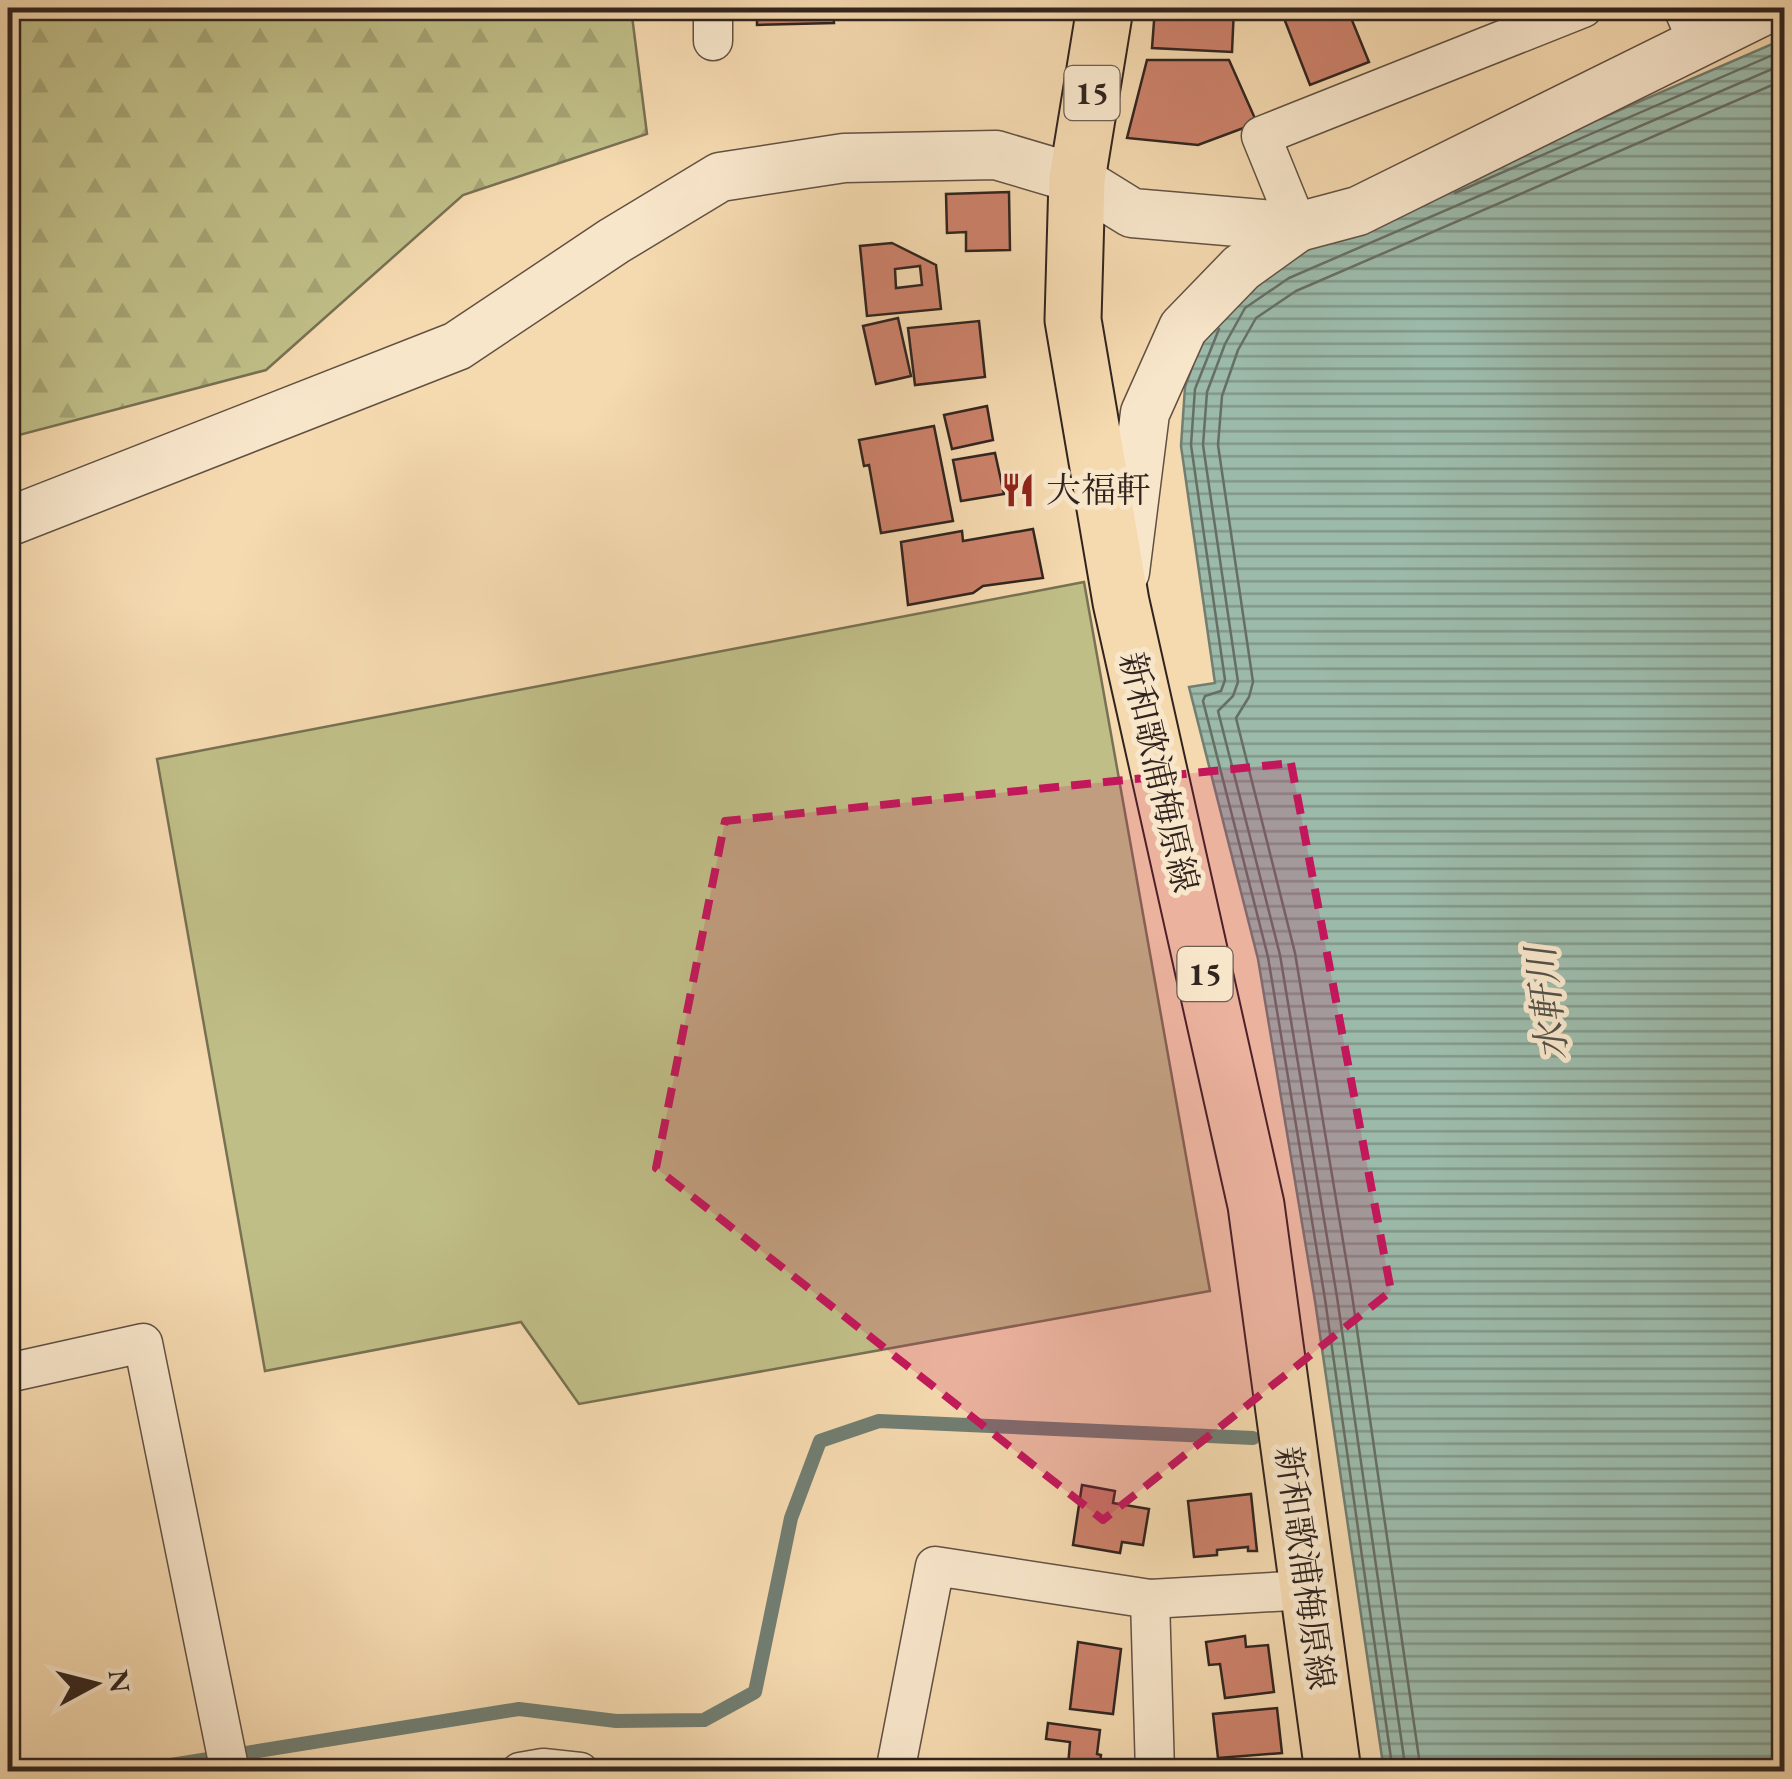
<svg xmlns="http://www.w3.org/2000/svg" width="1792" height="1779" viewBox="0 0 1792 1779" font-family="'EB Garamond','Noto Serif JP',serif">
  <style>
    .forest { fill: url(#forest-firs); stroke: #787153; stroke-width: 2.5 }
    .park { fill: #c0be87; stroke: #787153; stroke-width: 2.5 }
    .water { fill: url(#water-rules); stroke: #717e72; stroke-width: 2.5 }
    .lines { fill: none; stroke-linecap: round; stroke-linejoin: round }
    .shore { stroke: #666f64; stroke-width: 2.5 }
    .stream { stroke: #717e72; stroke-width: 14 }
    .building { fill: #cc816a; stroke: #31241f; stroke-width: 2.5; fill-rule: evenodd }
    .minor-casing { stroke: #625143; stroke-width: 41 }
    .tertiary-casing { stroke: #625143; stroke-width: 51 }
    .primary-casing { stroke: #31241f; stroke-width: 59 }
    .minor { stroke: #f8e6cb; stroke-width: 38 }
    .tertiary { stroke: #f8e6cb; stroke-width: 48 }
    .primary { stroke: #f5d9af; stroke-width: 55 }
    .marked { fill: #c2185b; fill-opacity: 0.2; stroke: #c2185b; stroke-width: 8; stroke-dasharray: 20 12; stroke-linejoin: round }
    .labels { text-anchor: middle; stroke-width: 10; stroke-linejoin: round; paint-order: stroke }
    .shield { fill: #f8e6cb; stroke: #6d5e53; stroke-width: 2.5 }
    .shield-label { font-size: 32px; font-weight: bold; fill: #31241f }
    .poi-label { font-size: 35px; fill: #31241f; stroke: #f8e6cb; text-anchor: start }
    .street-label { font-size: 35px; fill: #31241f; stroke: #f8e6cb }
    .water-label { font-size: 38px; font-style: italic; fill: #515149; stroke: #f8e6cb }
  </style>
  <defs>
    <pattern id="forest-firs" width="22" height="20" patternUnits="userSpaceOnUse" patternTransform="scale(2.5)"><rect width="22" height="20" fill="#c0be87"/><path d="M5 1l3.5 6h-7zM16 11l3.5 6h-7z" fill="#a5a374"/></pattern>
    <pattern id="water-rules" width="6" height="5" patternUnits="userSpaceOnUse" patternTransform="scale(2.5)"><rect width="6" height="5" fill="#9cbaaa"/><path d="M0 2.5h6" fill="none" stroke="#80978a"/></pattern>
  </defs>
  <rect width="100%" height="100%" fill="#f5d9af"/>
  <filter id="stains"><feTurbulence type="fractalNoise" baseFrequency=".002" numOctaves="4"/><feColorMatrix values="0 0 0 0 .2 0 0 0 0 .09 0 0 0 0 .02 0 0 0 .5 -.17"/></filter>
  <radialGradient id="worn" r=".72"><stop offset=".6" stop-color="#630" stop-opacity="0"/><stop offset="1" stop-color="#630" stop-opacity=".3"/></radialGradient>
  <path class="forest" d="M8,8H631L647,134L463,195L266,370L8,438Z"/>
  <path class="park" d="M1084,582L1210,1291L579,1404L521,1322L265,1371L157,759Z"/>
  <path class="water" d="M1784,39V1771H1384L1315,1301L1258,959L1189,687L1215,683L1181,446L1185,387L1204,334L1278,258Z"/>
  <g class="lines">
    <g class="shore">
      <path d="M1455,193L1784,50"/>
      <path d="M1219,329L1195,389L1191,445L1225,680L1221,691L1205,696L1203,701L1268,957L1325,1299L1393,1772"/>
      <path d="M1406,1772L1337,1297L1280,955L1218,711L1233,696L1238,682L1203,445L1207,392L1225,344L1245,308L1289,278L1784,64"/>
      <path d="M1421,1772L1352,1295L1295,953L1236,718L1249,697L1253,682L1218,445L1222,396L1238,350L1256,318L1296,291L1784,80"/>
    </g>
    <path class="stream" d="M127,1772L519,1709L616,1721L704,1720L755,1692L791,1518L820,1441L879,1421L1253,1438"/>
  </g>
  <g class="building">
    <path d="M757,8H833L834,23L757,25Z"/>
    <path d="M1155,8H1234L1232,52L1152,48Z"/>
    <path d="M1280,8H1347L1369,62L1310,85Z"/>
    <path d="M1147,60H1229L1257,123L1198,145L1127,138Z"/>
    <path d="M1009,192L1010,250L966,251V232L947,233L946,194Z"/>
    <path d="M892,243L936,265L941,309L867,316L860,246ZM920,266L922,285L896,288L895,269Z"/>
    <path d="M898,318L911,376L876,384L863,326Z"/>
    <path d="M979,321L985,377L915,385L908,328Z"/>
    <path d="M987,406L993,440L952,449L944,415Z"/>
    <path d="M934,426L953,521L881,533L869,465L864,466L859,440Z"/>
    <path d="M995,453L1004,494L961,501L953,460Z"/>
    <path d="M1033,529L1043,578L983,586L973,593L908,605L901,542L962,531L963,541Z"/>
    <path d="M1082,1485L1115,1491L1113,1503L1149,1509L1143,1545L1122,1542L1120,1553L1073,1545Z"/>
    <path d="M1251,1494L1257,1551H1248V1547L1217,1550V1555L1194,1557L1188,1501Z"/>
    <path d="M1245,1636L1246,1647L1268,1645L1274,1692L1225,1698L1220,1664L1209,1665L1206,1642Z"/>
    <path d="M1078,1642L1121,1649L1113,1714L1070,1709Z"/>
    <path d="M1277,1708L1282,1753L1218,1758L1213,1714Z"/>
    <path d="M1048,1723L1100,1730L1097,1754L1101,1755L1099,1772H1042L1043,1763L1068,1766L1070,1742L1046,1739Z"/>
  </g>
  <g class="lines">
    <g class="minor-casing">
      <g id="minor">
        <path d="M1683,8L1697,41"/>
        <path d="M713,41V8"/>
        <path d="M1298,227L1261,136L1583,8"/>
        <path d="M8,1373L143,1343L230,1772"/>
        <path d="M1150,1599L1155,1772"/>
        <path d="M520,1772L543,1768L580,1772"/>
        <path d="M895,1772L935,1566L1150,1599L1307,1590"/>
      </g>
    </g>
    <g class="tertiary-casing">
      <g id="tertiary">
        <path d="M8,522L457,346L614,241L720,177L844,158L996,155L1077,179L1132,213L1298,227L1358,211L1769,8"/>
        <path d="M1125,572L1145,413L1183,328L1241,268L1298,227"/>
      </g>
    </g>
    <g class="primary-casing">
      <path id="primary" d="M1105,8L1077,179L1073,320L1121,602L1256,1205L1333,1772"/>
    </g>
    <use href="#minor" class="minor"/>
    <use href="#tertiary" class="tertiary"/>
    <use href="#primary" class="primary"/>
  </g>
  <path class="marked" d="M1291,763L1391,1291L1103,1520L656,1168L725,821Z"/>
  <defs>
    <g id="restaurant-bare" transform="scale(2.7)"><path d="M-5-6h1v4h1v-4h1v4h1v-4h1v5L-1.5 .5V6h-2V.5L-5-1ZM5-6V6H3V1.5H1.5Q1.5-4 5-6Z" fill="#8f2418" stroke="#f8e6cb" stroke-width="2.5" paint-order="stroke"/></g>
  </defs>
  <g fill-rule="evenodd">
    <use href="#restaurant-bare" x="1018" y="490"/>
  </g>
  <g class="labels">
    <g class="shield">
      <rect x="1064.5" y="66" width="55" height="54" rx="8"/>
      <rect x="1177.5" y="947" width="55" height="54" rx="8"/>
    </g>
    <g class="shield-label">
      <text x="1092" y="104">15</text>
      <text x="1205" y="985">15</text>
    </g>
    <g class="poi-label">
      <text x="1046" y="502">大福軒</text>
    </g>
    <g class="street-label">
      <text transform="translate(1159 772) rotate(77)" y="12">新和歌浦梅原線</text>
      <text transform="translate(1305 1568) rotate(82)" y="12">新和歌浦梅原線</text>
    </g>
    <g class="water-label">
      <text transform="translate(1547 1004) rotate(-97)" y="13">水軒川</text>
    </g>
  </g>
  <rect width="1792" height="1779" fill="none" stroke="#f5d9af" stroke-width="40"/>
  <rect x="10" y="10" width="1772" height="1759" fill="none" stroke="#31241f" stroke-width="5"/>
  <rect x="20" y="20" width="1752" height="1739" fill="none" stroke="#31241f" stroke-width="2.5"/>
  <g transform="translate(95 1684) rotate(83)" stroke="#f8e6cb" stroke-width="8" paint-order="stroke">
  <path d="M0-8L18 38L0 25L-18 38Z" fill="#31241f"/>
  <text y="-15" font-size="28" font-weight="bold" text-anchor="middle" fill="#31241f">N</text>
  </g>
  <rect width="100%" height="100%" filter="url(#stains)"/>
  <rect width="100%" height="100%" fill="url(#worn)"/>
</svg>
